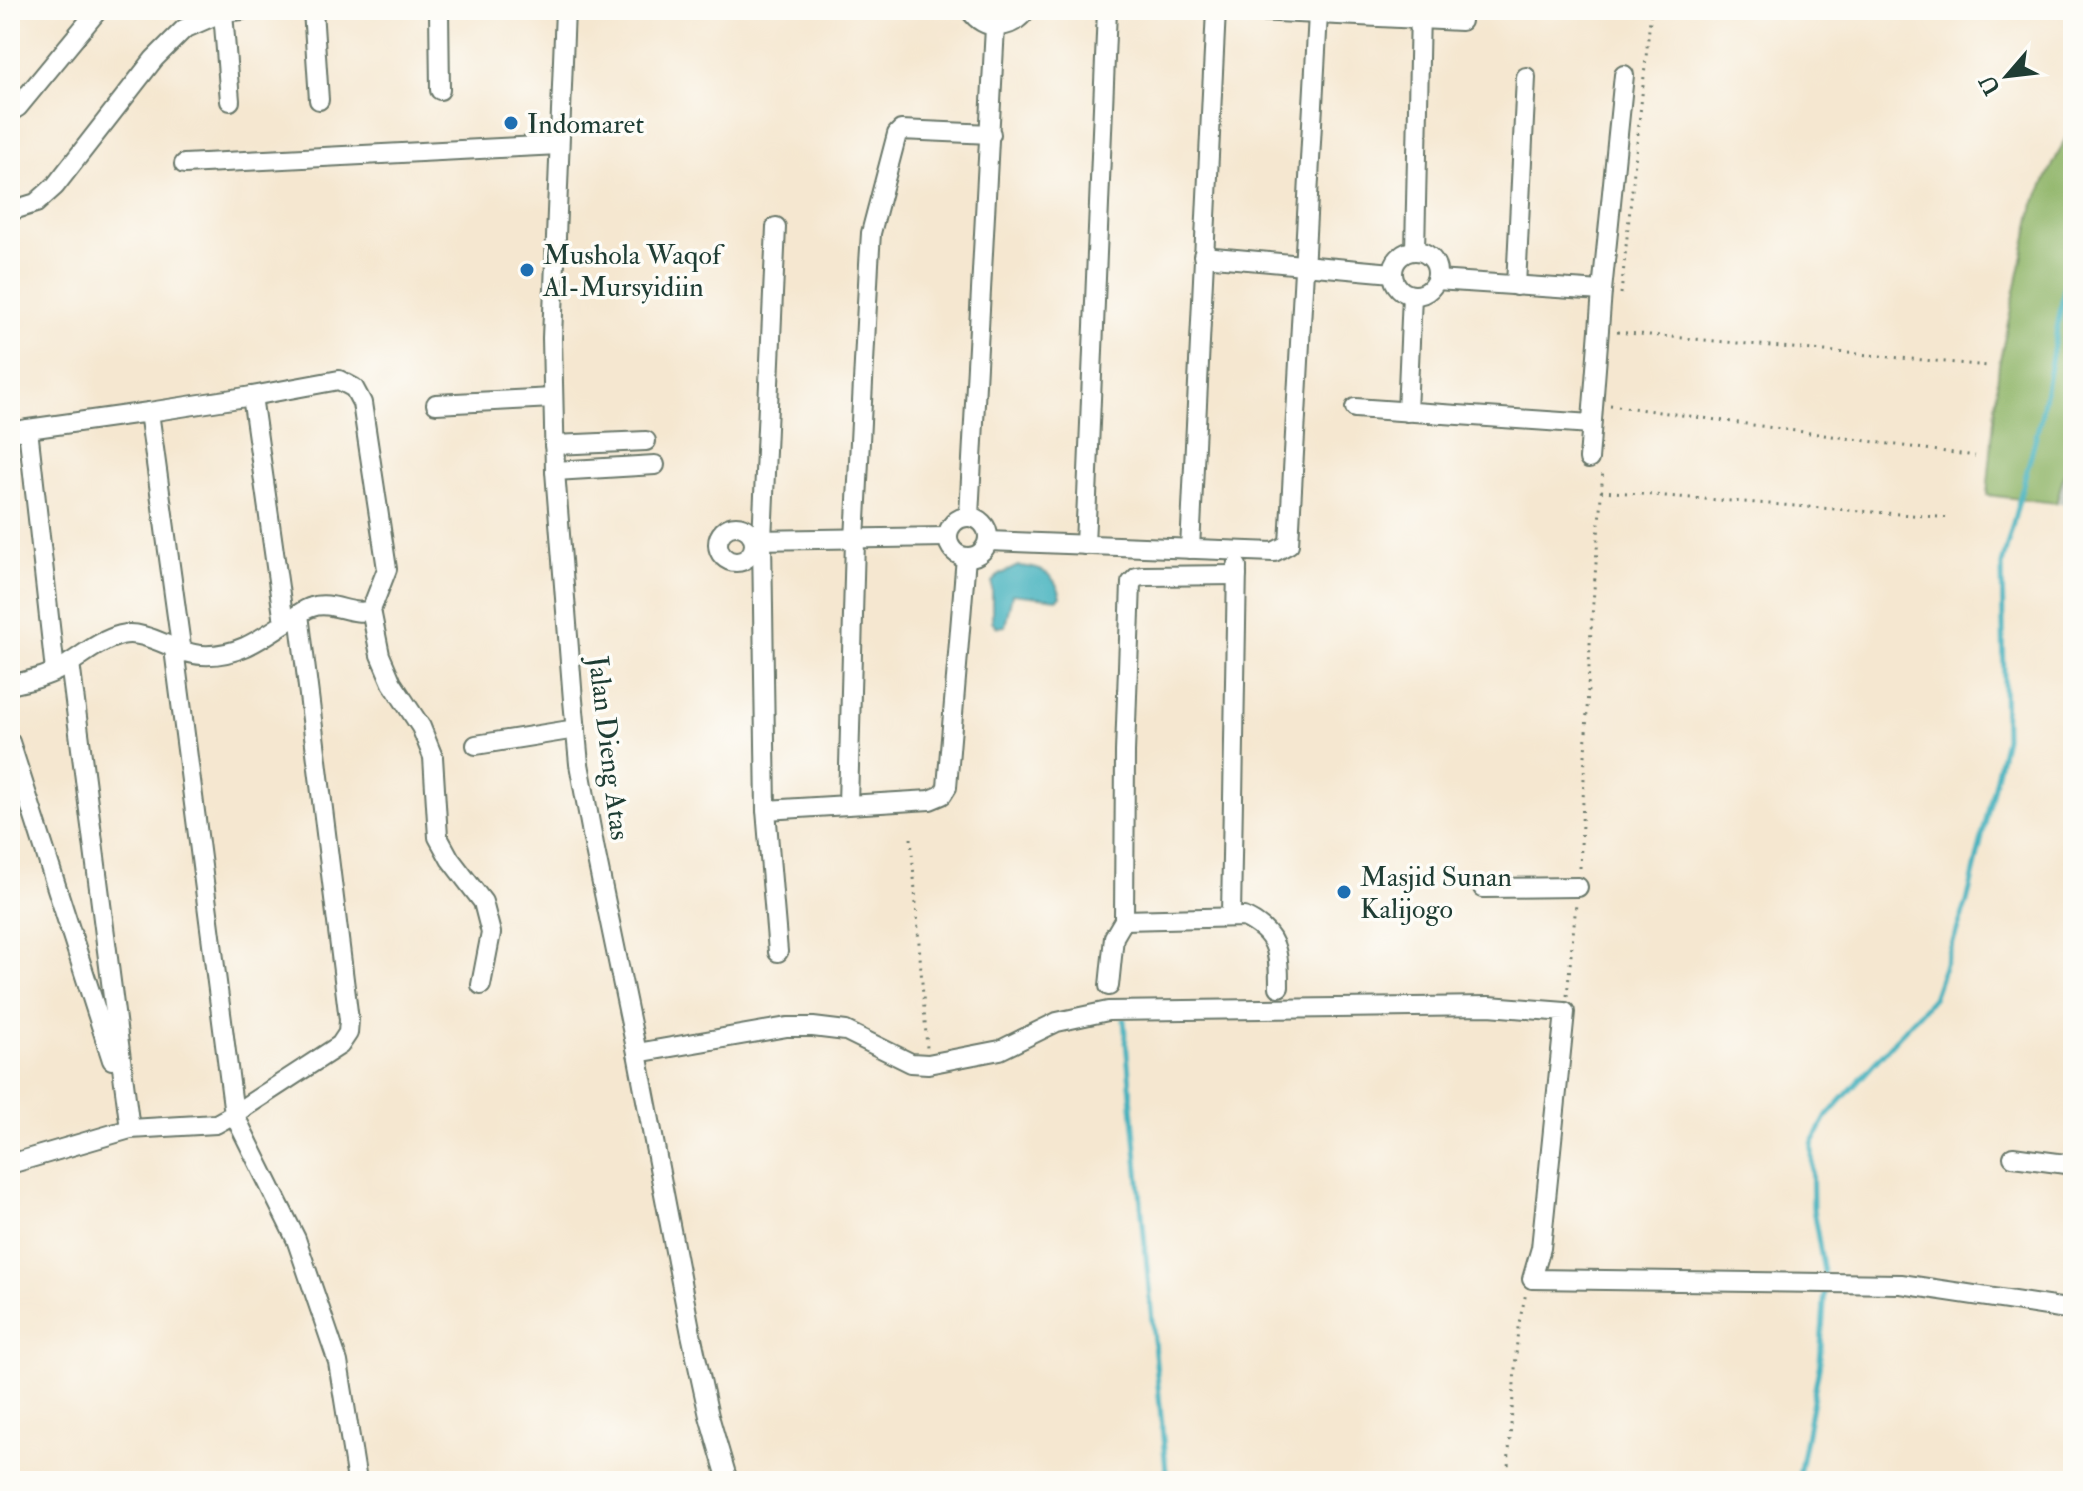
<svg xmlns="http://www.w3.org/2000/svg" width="2083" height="1491" viewBox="0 0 2083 1491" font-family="'IM FELL Double Pica',serif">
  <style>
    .industrial { fill: #c0c6ba }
    .forest { fill: #90b569; stroke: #58794e; stroke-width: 2 }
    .water { fill: #42b1bd; stroke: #307778; stroke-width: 2 }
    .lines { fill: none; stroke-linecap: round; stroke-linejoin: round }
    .stream { stroke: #42b1bd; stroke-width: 5 }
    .minor-casing { stroke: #6a786b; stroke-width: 22 }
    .path { stroke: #6a786b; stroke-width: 3; stroke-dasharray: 2 6; stroke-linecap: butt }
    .minor { stroke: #fff; stroke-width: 18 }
    .poi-dot { fill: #1f6fb2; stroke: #fdfcf7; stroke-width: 3 }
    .labels { text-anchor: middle; stroke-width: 7; stroke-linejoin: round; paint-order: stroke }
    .poi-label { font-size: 28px; fill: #1f3d34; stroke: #fdfcf7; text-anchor: start }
    .street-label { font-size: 28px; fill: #1f3d34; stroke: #fdfcf7 }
  </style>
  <rect width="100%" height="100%" fill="#fdfcf7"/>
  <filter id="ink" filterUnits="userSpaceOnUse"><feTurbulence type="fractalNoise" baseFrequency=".0125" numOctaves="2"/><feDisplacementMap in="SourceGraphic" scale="16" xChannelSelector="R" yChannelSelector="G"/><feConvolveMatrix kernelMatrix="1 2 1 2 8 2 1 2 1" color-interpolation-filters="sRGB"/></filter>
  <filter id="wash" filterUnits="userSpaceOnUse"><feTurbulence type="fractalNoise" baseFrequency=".006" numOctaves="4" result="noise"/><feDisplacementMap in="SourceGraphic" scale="32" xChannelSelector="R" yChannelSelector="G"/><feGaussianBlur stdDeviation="1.8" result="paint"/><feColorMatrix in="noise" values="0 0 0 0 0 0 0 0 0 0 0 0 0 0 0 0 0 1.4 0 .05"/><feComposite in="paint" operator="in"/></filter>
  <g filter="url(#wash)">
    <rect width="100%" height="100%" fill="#f5e7d0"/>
    <path class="industrial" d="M2073,441V504L2056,503L2067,466Z"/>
    <path class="forest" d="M2073,123V441L2056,503L1987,495L1999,364L2034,204Z"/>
    <path class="water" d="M1018,566C1041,567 1055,573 1061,596L1057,599L1012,594L1005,626L997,627L992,621V582L999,575Z"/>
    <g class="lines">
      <g class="stream">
        <path d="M1124,1020L1167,1481"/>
        <path d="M1825,1278L1813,1209L1812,1144L1827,1116L1933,998L1967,902L2005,738L2002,565L2041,417L2073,239"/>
        <path d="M1798,1481L1820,1362L1825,1288"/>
      </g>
    </g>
  </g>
  <g filter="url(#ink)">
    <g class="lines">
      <g class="minor-casing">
        <g id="minor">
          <path d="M313,10L319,100"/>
          <path d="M439,10L440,90"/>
          <path d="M565,10L552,338L555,471L573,700L579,764L595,850L637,1053L691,1334L709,1416L728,1481"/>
          <path d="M970,10C984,32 1011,31 1026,10"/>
          <path d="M1235,10L1461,21"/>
          <path d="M223,12L230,101"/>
          <path d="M10,112L18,107L98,10"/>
          <path d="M184,164L559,145"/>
          <path d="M10,211L36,203L55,186L154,59L184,29L223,12L242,10"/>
          <path d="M776,227L762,540L766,810L778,952"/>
          <path d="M1415,251L1420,10"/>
          <circle cx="1415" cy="273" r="22"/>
          <path d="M1203,256L1393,273"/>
          <path d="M1436,280L1602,291"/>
          <path d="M1516,286L1526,77"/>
          <path d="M252,396L339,380L354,388L362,403L387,569L371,610L380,655L392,683L421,727L433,757L438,837L450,859L483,902L491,933L481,985"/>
          <path d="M436,404L553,398"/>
          <path d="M1355,408L1591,424"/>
          <path d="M149,412L252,396L284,623"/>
          <path d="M1407,412L1412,295"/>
          <path d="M28,429L149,412L182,653"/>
          <path d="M10,432L28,429L55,671"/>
          <path d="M554,445L646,441"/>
          <path d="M1589,459L1602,291L1624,75"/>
          <path d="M555,471L655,465"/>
          <path d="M969,516L995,27"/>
          <circle cx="968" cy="537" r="20"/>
          <circle cx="736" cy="544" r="18"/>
          <path d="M754,540L947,537"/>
          <path d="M988,541L1274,552L1289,544L1318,14"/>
          <path d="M1085,545L1107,10"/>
          <path d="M1190,549L1216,10"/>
          <path d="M299,614L349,1020L348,1033L340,1045L234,1114L296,1239L338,1362L357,1481"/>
          <path d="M10,685C28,681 46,677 62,668C81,657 98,641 121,635C148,629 175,654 202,655C238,657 262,638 291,619C298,615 304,609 312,607C332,600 353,617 371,610"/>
          <path d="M10,742L112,1060"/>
          <path d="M476,745L576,729"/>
          <path d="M848,804L855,540L869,264L871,233L897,134L901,130L991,134"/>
          <path d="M766,810L930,800L942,795L947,787L966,557"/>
          <path d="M1483,888L1578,887"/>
          <path d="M1231,915L1237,566"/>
          <path d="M1124,920L1244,917C1278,933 1279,952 1279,987"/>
          <path d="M1109,986L1114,937L1124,920L1125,752L1131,583L1137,577L1144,576L1237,575"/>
          <path d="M637,1053L787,1027H813L846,1031L911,1063L928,1064L1000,1050L1057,1022L1108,1011L1489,1006L1565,1012L1541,1248L1532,1279L1901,1284L2073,1310"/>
          <path d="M130,1129L216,1124L234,1114L174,649"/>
          <path d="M2013,1157L2073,1165"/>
          <path d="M10,1164L130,1129L70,663"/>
        </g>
      </g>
      <g class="path">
        <path d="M1621,294L1651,10"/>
        <path d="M1617,332L1989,366"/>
        <path d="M1610,405L1975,456"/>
        <path d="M1601,491L1951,518"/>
        <path d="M911,838L927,1048"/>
        <path d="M1580,868L1590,644L1603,469"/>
        <path d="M1567,996L1576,904"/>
        <path d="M1507,1481L1518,1327L1526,1293"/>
      </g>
      <use href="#minor" class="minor"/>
    </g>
  </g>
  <g class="poi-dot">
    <circle cx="511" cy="123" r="8"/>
    <circle cx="527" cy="270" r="8"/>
    <circle cx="1344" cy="892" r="8"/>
  </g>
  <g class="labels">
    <g class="poi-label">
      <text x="527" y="133">Indomaret</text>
      <text x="543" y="264">Mushola Waqof<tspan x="543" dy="32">Al-Mursyidiin</tspan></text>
      <text x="1360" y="886">Masjid Sunan<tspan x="1360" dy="32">Kalijogo</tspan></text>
    </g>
    <g class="street-label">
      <text transform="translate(610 748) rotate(83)" y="10">Jalan Dieng Atas</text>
    </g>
  </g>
  <rect width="2083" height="1491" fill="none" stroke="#fdfcf7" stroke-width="40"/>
  <g transform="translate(2007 76) rotate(242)" stroke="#fdfcf7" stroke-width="6" paint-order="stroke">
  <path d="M0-6L14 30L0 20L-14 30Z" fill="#1f3d34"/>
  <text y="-12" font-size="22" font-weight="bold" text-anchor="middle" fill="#1f3d34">U</text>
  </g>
</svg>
